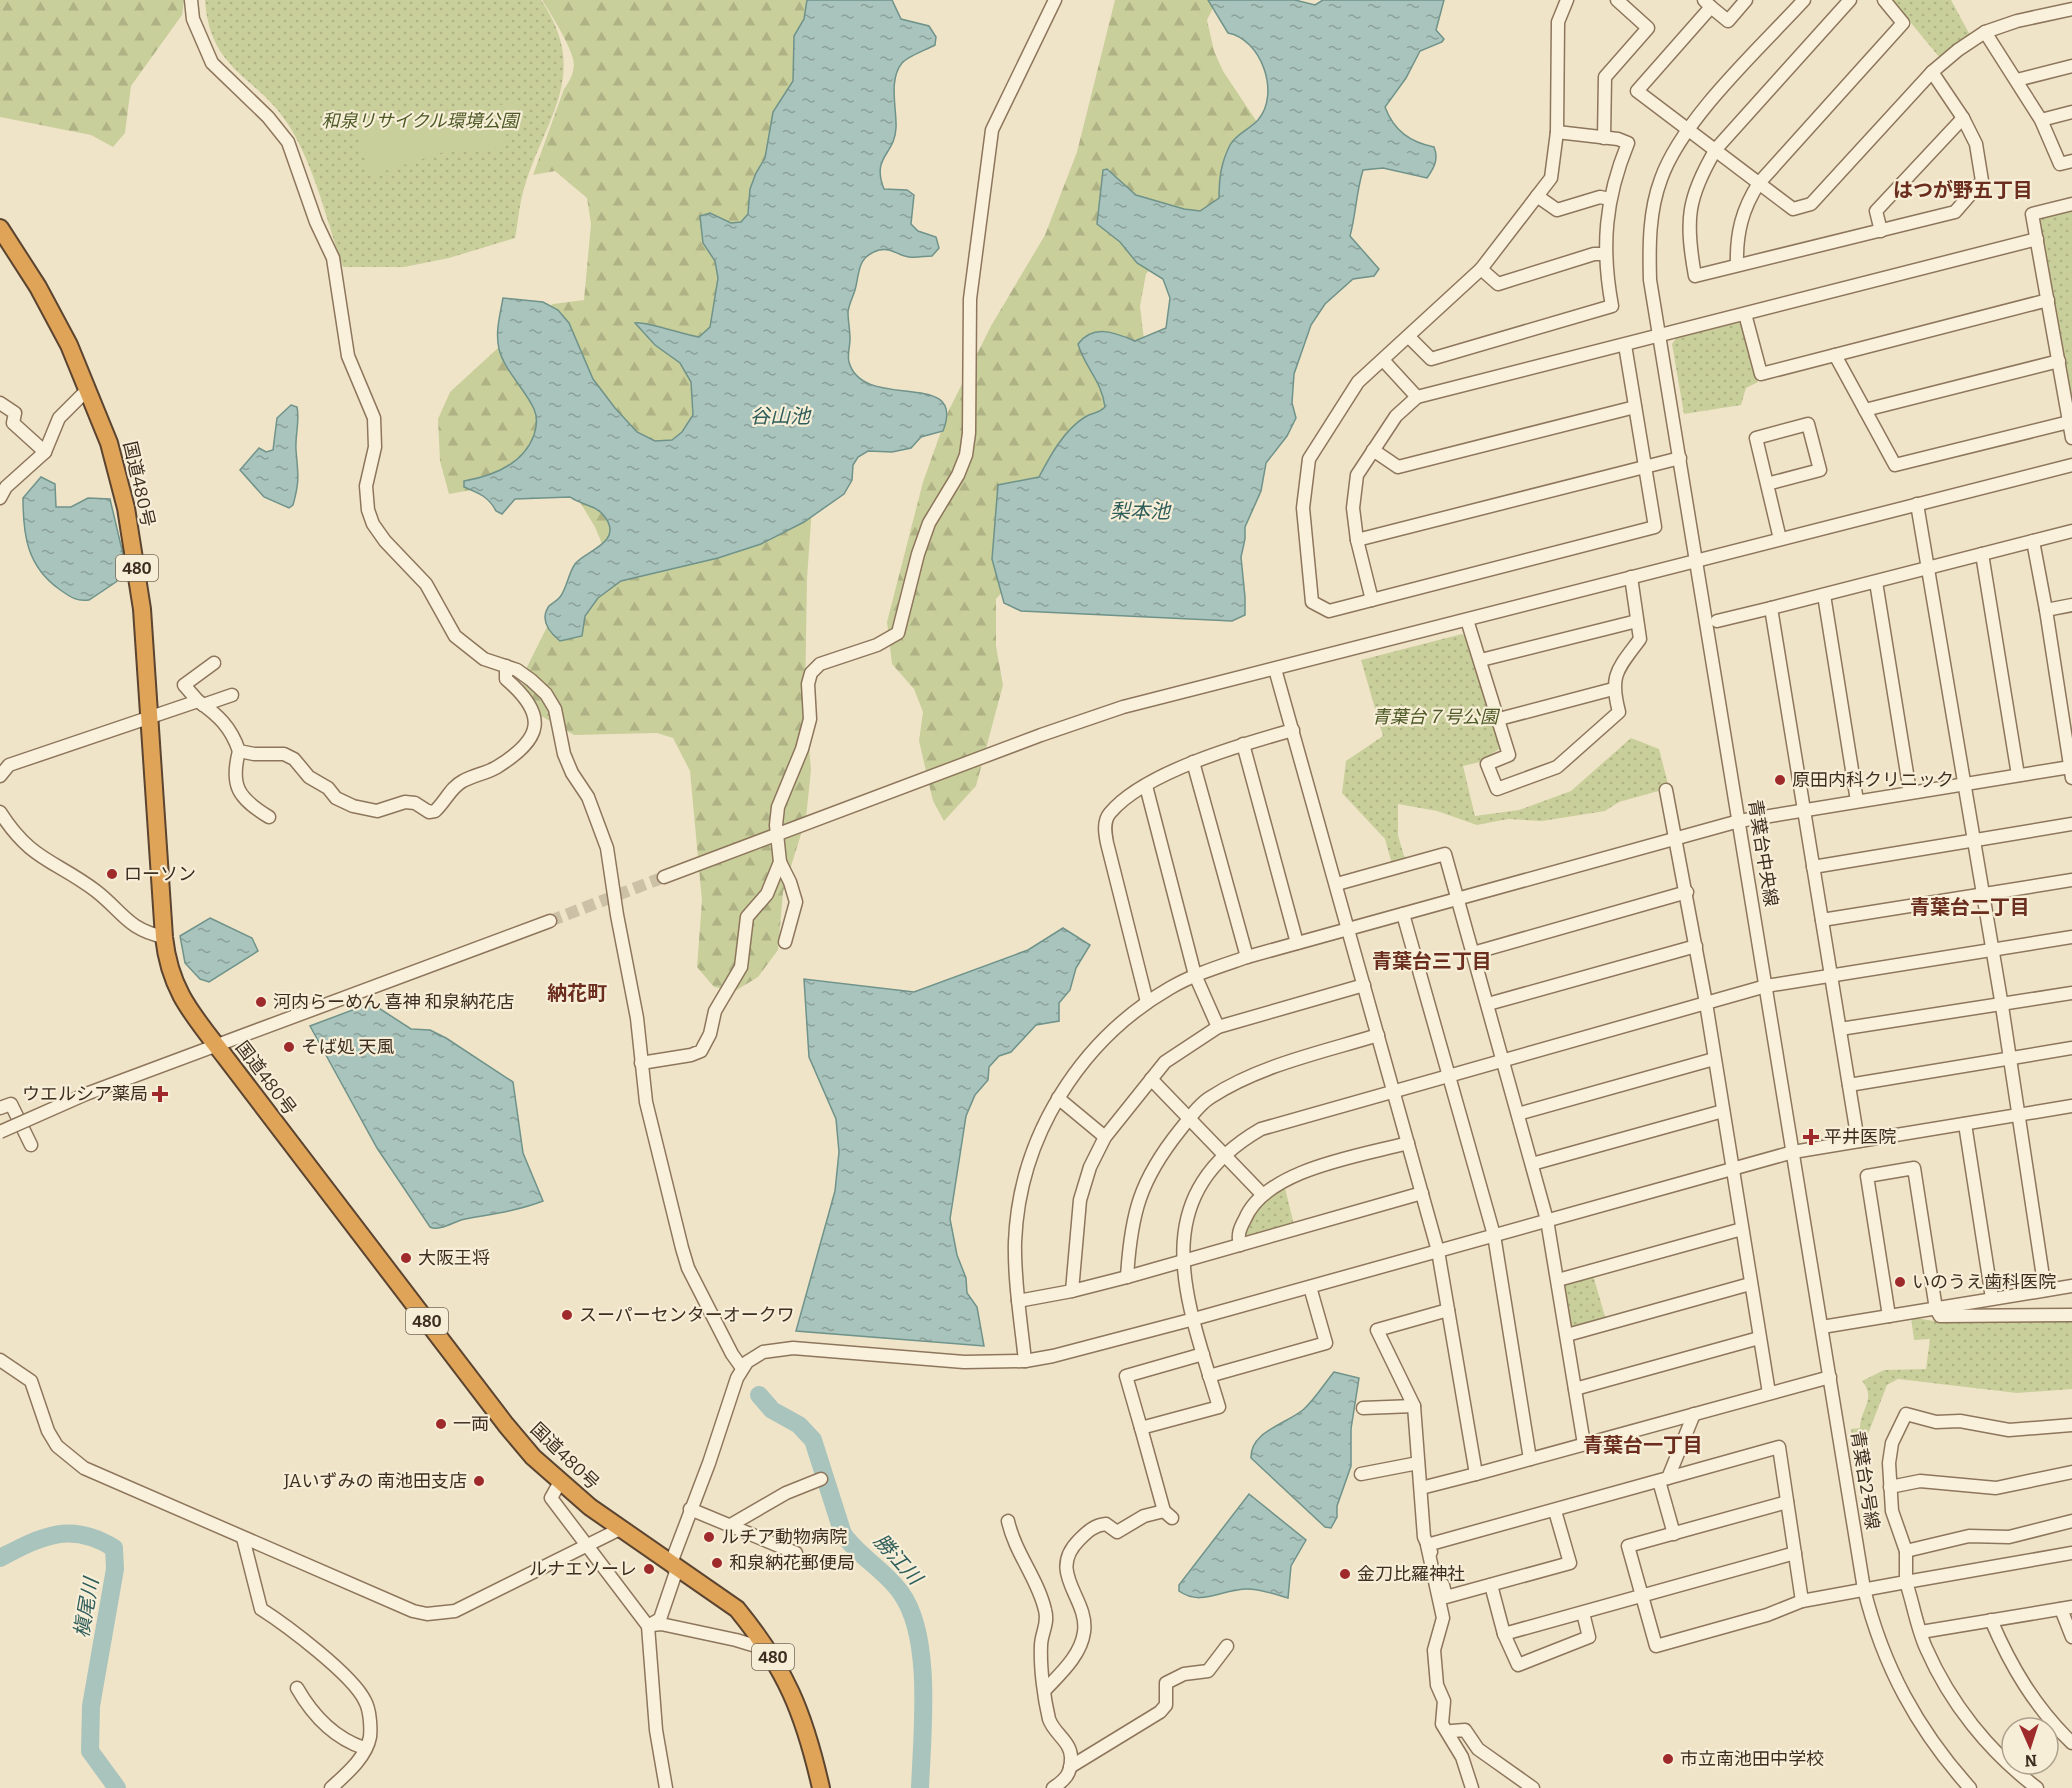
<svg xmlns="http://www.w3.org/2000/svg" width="2072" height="1788" viewBox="0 0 2072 1788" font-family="Bitter,'Noto Sans JP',serif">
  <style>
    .grass { fill: url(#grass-dots) }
    .forest { fill: url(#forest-firs) }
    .garden { fill: #c9cf9b }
    .water { fill: url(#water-ripples); stroke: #6f938a; stroke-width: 1.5 }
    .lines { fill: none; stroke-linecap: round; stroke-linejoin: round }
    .river { stroke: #a9c4bc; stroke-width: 18 }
    .minor-tunnel { stroke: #ccc0a6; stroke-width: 12; stroke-dasharray: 12 6; stroke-linecap: butt }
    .minor-casing { stroke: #8d765c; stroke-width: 15 }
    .highway-casing { stroke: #5b4430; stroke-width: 20 }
    .minor { stroke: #faf1dc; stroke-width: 12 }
    .highway { stroke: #e0a458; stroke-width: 16 }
    .minor-bridge-casing { stroke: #8d765c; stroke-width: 15; stroke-linecap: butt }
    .minor-bridge { stroke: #faf1dc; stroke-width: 12 }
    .poi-dot { fill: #9e2a2b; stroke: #f7eed8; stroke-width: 2 }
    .labels { text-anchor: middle; stroke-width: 4.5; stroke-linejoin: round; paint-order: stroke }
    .shield { fill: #f7eed8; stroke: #756857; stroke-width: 1.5 }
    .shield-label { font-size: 16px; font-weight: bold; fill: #3d2e20 }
    .park-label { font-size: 18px; font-style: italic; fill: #4d5a26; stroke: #f7eed8 }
    .street-label { font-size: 18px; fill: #3d2e20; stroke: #f7eed8 }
    .poi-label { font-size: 18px; fill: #3d2e20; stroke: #f7eed8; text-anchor: start }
    .neighbourhood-label { font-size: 20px; font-weight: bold; fill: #6b2e1e; stroke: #f7eed8 }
    .water-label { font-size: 20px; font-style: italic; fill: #2f5d5a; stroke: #f7eed8 }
  </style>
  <defs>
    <pattern id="grass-dots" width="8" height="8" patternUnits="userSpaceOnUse" patternTransform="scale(1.5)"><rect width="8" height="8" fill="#c9cf9b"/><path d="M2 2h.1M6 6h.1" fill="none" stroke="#aeb285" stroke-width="1.8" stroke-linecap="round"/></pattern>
    <pattern id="forest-firs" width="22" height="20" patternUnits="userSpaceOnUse" patternTransform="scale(1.5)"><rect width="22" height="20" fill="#c9cf9b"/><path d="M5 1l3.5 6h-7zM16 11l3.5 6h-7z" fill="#aeb285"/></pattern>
    <pattern id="water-ripples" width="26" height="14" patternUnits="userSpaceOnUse" patternTransform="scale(1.5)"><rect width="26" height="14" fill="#a9c4bc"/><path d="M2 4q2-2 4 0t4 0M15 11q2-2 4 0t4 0" fill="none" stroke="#8ba098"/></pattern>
  </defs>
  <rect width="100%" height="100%" fill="#f0e4c8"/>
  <g class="grass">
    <path d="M205,0H541C592,75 544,118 523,192C519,207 518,223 515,238L449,258L404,267H343C327,222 316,171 291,129C259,75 210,74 205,0Z"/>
    <path d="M1892,0H1951L1971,37L1940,58Z"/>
    <path d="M2072,209V411L2039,222L2043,217Z"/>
    <path d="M1737,322L1743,325L1758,382L1746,388L1741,405L1684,414L1672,344L1677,337Z"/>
    <path d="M1462,634L1468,638L1502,747L1480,762L1463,766L1475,816L1519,810L1571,791L1631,738L1659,749L1669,788L1619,802L1605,811L1542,821L1508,819L1477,825L1437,811L1398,804V835L1404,856L1409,858L1392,864L1385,839L1342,793L1346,761L1383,736L1361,660Z"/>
    <path d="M1284,1184L1294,1225L1248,1238L1245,1232L1255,1209Z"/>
    <path d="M1593,1275L1606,1320L1576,1328L1569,1324L1563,1288L1566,1284Z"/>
    <path d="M1911,1317L1939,1322L2072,1318V1389L2017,1393L1898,1379L1887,1385L1868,1434L1852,1435L1851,1429L1860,1428C1860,1409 1877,1399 1862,1381L1884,1370L1926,1369L1930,1339L1914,1340Z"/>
  </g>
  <g class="forest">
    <path d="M0,0H184L182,15L131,86L125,133L113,147L91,135L0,117Z"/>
    <path d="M542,0H876L815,465L807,579L805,700L811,770L806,818L783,892L778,950L758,977L735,991L714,987L697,967L702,901L690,771L673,738L657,733L574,735L536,713L521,679L557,607L610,563L595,527L575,494L483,488L449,494L440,461L438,419L450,392L533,316L553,304L584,300L591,224L587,198L555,171L533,175L564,89C570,81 576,70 573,59C570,45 550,12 542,0Z"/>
    <path d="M1115,0H1217L1207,20L1214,51L1223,71L1257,122L1256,162L1146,274L1140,306L1144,340L1115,438L1019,574L996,599V646L1003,685L976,786L944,821L933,801L919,741L923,712L914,689L892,664L887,622L923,482L948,412L991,326L1045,235L1077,152Z"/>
  </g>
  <path class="garden" d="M519,103L501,148L450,150L376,174L367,168L355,118L359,121L363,117L367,119Z"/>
  <g class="water">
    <path d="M807,0H892L901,19L929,26L936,37L935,45C926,50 908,56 902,63C888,80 897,109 896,128C895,155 871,156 884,189L907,190L914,195L911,224L918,231L936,237L939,248L932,256C925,256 917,258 909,257C898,256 892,247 879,250C856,257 860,273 855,290C853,297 849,304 848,312C848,321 850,330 850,339C850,346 847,356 849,362C863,413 968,367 943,431L921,437L911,448L892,452L868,451L858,457L853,465L852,480L844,494L804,522L761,544L718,558L621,581L598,598L585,616L582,636L560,641C549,632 539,620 549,606C552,603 557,601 560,597C567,588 568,574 575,564C584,551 624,543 605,517C597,505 581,505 570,497L515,499L502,514L496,511C489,497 479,493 464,487V481C493,476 523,465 534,435C537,426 538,418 534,409C525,389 504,370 499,349C495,332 500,315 503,298L543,302L558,310L569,323L593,379L615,408L637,432L655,441L672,440L682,432L693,415L691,382L680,363L655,345L635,323C645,321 684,335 699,337L710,327L718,278L715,261L703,243L700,216L710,213L731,223L741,222L748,214L750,189L756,173L765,158L773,112L793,81L794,36L804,19Z"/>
    <path d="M1208,0H1295L1315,5L1323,0H1444L1436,30L1444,39L1442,42L1420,51L1406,78L1385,107C1394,131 1410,142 1434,147C1439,159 1434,168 1427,178L1383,168L1363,170C1356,193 1356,214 1350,236L1379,269L1374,276L1353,279L1325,304L1311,325L1294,374L1292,403L1296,418L1287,436L1266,463L1261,491L1245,527V539L1241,557L1245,597V615L1232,621L1021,611L1004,603L992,559L998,485L1039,477C1050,456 1064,430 1085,417C1093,412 1098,414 1105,407C1102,381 1085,368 1078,344C1093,324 1114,332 1135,341L1166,328L1170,298L1163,279L1137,263L1120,242L1097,224L1103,170L1107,169L1136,195L1184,209L1200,211L1219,198C1219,178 1221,163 1230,145C1236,134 1250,129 1258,120C1281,93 1261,39 1228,33Z"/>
    <path d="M291,405L297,407C300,421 295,435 296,450C298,475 300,480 293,505L289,508L264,497L240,470L259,448L266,452L273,450L277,418Z"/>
    <path d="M41,477L55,484L56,507H71L88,498L110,499L127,571L116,582L89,600C76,602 69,596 59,589C27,566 23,535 23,498Z"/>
    <path d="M210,918L252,938L258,951L209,982L200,979L185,963L180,936Z"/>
    <path d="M1063,928L1090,945L1076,968L1070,990L1059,1003V1021L1036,1025L1011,1052L999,1056L989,1067L988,1080L975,1095L966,1116L950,1219L957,1255L966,1278L967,1293L977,1307L984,1346L796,1331L835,1191L839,1152L836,1119L809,1057L804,979L914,992L1028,950Z"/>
    <path d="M371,1003L411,1029L430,1030L446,1038L513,1082L523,1153L543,1201C517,1211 492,1214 465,1219C455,1221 439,1232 430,1227L377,1148L310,1026Z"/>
    <path d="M1334,1372L1359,1378L1351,1429V1466L1337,1506V1517L1331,1528L1325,1527L1251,1458C1250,1431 1287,1424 1304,1409C1315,1399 1324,1384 1334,1372Z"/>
    <path d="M1249,1494L1306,1540L1291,1566L1288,1598C1274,1594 1261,1589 1247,1589C1222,1589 1201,1607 1179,1591V1585Z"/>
  </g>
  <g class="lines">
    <g class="river">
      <path d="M759,1395L772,1410L799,1425L813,1440L843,1534C859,1557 885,1570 901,1593C933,1637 922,1734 920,1788"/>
      <path d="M0,1558C42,1536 70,1521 114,1548L115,1569L91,1706L90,1751L117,1788"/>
    </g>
    <path class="minor-tunnel" d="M550,921L664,877"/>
    <g class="minor-casing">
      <g id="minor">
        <path d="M191,0L193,19L212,63L268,117L288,142L316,222L333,258L348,356L374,418L375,447L366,486L368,510L373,524L385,541L426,584L455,636L484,659L517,670L531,680L546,694L555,709L564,754L572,773L588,797L607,848L617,915L637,1018L646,1102L682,1248L688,1268L732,1354L742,1368"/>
        <path d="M1567,0L1558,22L1557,132L1551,178L1481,269L1358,382L1309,459L1303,508L1312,602L1329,611L1655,527L1625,345"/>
        <path d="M1704,0L1711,7L1637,91L1793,209L1811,204L1932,72L1958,50L1985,32L2017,21L2072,9"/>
        <path d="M1804,0C1760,48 1682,119 1661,179C1649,211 1649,246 1650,280L1864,1589C1883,1666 1917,1729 1970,1788"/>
        <path d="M1850,0L1716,149C1687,198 1685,220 1695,276L1955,212L1982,181L1976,144L1963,118L1932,72"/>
        <path d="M1711,7L1728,21L1746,0"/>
        <path d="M1985,32L2041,120L2060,164L2072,161"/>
        <path d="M2017,80L2072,66"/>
        <path d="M2041,120L2072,112"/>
        <path d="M1604,138L1605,77L1648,28L1617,0"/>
        <path d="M1537,196L1557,210L1600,197L1610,199"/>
        <path d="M2072,204L2032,214L2072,438"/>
        <path d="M1881,231L1876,211L1963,118"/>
        <path d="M1737,265C1736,234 1742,209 1759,183L1903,23L1884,0"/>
        <path d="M1481,269L1498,284L1594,254H1605"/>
        <path d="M1745,314L1761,374L1835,355L1895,465L2069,422"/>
        <path d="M1409,337L1431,359L1612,306C1601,247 1605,199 1628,143L1618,139L1557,132"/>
        <path d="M1835,355L2048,300"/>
        <path d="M1383,360L1417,397L2037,239"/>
        <path d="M0,403L15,413L13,423L45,452"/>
        <path d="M1865,410L2059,361"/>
        <path d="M1373,450L1398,467L1635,407"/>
        <path d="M1767,484L1820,470L1808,424L1756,438L1780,539"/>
        <path d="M0,498L6,487L45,452L59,418L88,389"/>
        <path d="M1917,504L2002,1006L2045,1290"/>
        <path d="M1357,540L1680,458"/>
        <path d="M2033,541L2046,610"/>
        <path d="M1982,554L2018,775"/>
        <path d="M1876,582L1910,792"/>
        <path d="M1824,595L1857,801"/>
        <path d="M1372,600L1357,540L1353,508L1357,475L1396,416L1417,397"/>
        <path d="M2072,605L2046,610L2072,778"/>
        <path d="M1467,620L1509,755L1487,764L1497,789L1557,767L1619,712C1609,674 1618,669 1640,639L1631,577"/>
        <path d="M1717,621L1771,608"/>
        <path d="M1481,660L1637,621"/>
        <path d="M1275,669L1438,1251L1476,1474L1830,1377"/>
        <path d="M198,701L184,685L214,663"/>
        <path d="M203,705L232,695"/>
        <path d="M1499,719L1613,689"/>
        <path d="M1243,744L1297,943"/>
        <path d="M239,751C230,786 238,798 269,817"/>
        <path d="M1193,762L1247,957"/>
        <path d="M0,776L9,765L198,701C218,715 231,727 239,751L254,754H284L294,759L309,777L328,788L336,798L353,806L377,811L405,802L415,803L429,812L435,811C445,802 451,787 463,781C474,775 487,773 497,767C542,739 549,716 506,679V666"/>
        <path d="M1146,786L1195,975L1218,1027"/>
        <path d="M1666,790L1706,1003L1769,1393"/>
        <path d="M0,812C31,861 55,860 96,891C123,912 127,929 164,937"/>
        <path d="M780,862L790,882L796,902L785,942"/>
        <path d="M1813,867L2072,824"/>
        <path d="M664,877L1041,735L1123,707L2072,465"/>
        <path d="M1337,884L1445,854L1547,1220L1584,1444"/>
        <path d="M1403,914L1494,1235L1530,1459"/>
        <path d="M1822,920L2072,880"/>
        <path d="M1473,953L1687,892"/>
        <path d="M1147,1002L1107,843C1105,833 1103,821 1110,813C1144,772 1243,744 1293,730"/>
        <path d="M1488,1004L1696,946"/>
        <path d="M1840,1029L2072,993"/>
        <path d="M641,1063L691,1055L701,1051L710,1034L715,1011L741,967L747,917L767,894L780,862L776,825L778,807L802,749L810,719L808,684L811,673L820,664L877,645L898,633L918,554L929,523L958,475L966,455L969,433L970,299L992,130L1055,0"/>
        <path d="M1151,1079L1261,1193"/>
        <path d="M1849,1085L2072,1048"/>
        <path d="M86,1094L550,921"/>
        <path d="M1058,1098L1105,1137"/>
        <path d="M0,1108L11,1104L31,1145"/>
        <path d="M1518,1114L1714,1059"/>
        <path d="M1965,1124L1992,1298"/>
        <path d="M1858,1141L1771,608L2072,531"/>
        <path d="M1532,1164L1723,1111"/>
        <path d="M1240,1245C1237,1235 1240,1228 1245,1219C1266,1169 1360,1156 1408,1143"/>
        <path d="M1127,1277C1131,1213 1140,1180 1180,1130C1189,1119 1199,1104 1211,1097C1260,1065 1323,1052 1378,1035"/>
        <path d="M1558,1280L1742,1229"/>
        <path d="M1072,1291L1080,1200L1090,1167L1105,1137L1165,1062L1218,1027L1364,985"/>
        <path d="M1018,1301L1072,1291L1127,1277L1422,1193"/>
        <path d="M1889,1316L1867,1176L1914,1168L1936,1309L1940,1316L2072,1315"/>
        <path d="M1822,1327L2072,1286"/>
        <path d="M1567,1335L1750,1284"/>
        <path d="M1203,1354L1126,1376L1141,1428L1219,1407C1187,1301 1142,1198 1261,1129L1766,986L2072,937"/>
        <path d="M0,1360L31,1381L48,1431L57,1446L84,1468L413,1611L427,1614L455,1611L620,1529"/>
        <path d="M1025,1361C1021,1322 1014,1281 1015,1242C1019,1137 1080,1040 1170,988C1194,974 1221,966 1247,957L1739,821L2070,767"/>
        <path d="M1209,1376L1326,1343L1310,1287"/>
        <path d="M1575,1389L1759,1338"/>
        <path d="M1363,1408L1414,1406"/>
        <path d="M1141,1428L1164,1511L1172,1518"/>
        <path d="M1361,1474L1418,1463"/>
        <path d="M1668,1478L1779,1447L1802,1601"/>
        <path d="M1659,1481L1674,1534"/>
        <path d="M560,1482L551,1498L648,1626L656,1730L666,1788"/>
        <path d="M1890,1487L1920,1481L1996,1488L2072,1472"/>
        <path d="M1421,1488L1476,1474"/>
        <path d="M1787,1502L1628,1546L1656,1646L1767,1615L1802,1601L1906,1582V1551L1892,1511L1889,1463L1892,1443L1906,1414L1936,1422L1960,1421L2009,1430L2072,1425"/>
        <path d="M690,1509L796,1553"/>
        <path d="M1008,1521C1015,1553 1038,1579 1045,1610C1049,1624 1041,1633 1041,1646C1040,1668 1044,1698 1049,1719C1054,1734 1072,1742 1071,1759C1071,1774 1065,1780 1053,1788"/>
        <path d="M729,1526L786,1493L821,1479"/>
        <path d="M243,1538L261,1609C286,1625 353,1675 365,1701C370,1710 371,1727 370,1737C366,1758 345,1775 331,1788"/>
        <path d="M1906,1551L1969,1536L2009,1537L2072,1521"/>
        <path d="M1431,1552L1424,1537L1414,1406L1377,1330L1448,1310"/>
        <path d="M1443,1585L1446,1597L1570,1563L1555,1511"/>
        <path d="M1491,1585L1504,1634L1795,1553"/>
        <path d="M2061,1609L2072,1637"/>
        <path d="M1991,1620C2011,1667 2035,1707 2072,1743"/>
        <path d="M652,1625L661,1624L736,1640L769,1650"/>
        <path d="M648,1626L660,1619L676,1572L671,1563L709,1463L737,1378L747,1362L763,1352L793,1348L964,1362L1025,1361L1053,1356L1194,1319L1793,1152L2072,1106"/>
        <path d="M1921,1632L2072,1607"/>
        <path d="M1504,1634L1518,1665L1589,1637L1583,1613"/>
        <path d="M297,1688C313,1716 334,1738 364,1748"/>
        <path d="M1046,1689C1061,1673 1081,1655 1084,1632C1089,1598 1046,1573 1079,1540C1087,1532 1094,1525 1106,1524L1117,1532L1144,1516L1164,1511"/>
        <path d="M1452,1731L1465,1730L1478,1749L1533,1788"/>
        <path d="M1070,1767L1160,1712L1166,1705V1683L1184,1674L1208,1671L1227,1646"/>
        <path d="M1472,1788L1462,1757L1442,1724L1444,1701L1437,1685L1434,1650L1443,1618L1427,1545L1668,1478L1694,1414"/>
        <path d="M2037,1788C1989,1752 1950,1703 1926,1648C1917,1628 1913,1603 1906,1582L2072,1553"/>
      </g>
    </g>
    <g class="highway-casing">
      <path id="highway" d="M0,228L38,287L69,345L109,443L126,508L142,609L164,937C170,992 194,1016 226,1058L506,1425L533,1457L590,1507L737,1609C786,1669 804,1713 821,1788"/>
    </g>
    <use href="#minor" class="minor"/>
    <use href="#highway" class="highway"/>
    <g class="minor-bridge-casing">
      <path id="minor-bridge" d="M0,1132L86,1094"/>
    </g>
    <use href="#minor-bridge" class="minor-bridge"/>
  </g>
  <g class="poi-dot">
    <circle cx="1780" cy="780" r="6"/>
    <circle cx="112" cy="874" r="6"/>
    <circle cx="261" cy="1002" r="6"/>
    <circle cx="289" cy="1047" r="6"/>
    <path d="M157 1085h6v6h6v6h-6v6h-6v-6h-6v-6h6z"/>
    <path d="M1808 1128h6v6h6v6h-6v6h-6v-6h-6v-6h6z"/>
    <circle cx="406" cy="1258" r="6"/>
    <circle cx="1900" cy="1282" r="6"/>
    <circle cx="567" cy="1315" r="6"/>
    <circle cx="441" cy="1424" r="6"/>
    <circle cx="479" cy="1481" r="6"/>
    <circle cx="709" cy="1537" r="6"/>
    <circle cx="717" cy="1563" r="6"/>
    <circle cx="649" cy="1569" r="6"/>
    <circle cx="1345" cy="1574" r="6"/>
    <circle cx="1668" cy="1759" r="6"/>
  </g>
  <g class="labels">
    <g class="shield">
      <rect x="116" y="555" width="42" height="26" rx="4.5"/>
      <rect x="406" y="1308" width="42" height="26" rx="4.5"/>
      <rect x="752" y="1644" width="42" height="26" rx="4.5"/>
    </g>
    <g class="shield-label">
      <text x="137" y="574">480</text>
      <text x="427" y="1327">480</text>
      <text x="773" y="1663">480</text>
    </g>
    <g class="park-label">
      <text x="420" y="127">和泉リサイクル環境公園</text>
      <text x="1435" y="723">青葉台７号公園</text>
    </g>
    <g class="street-label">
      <text transform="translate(139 484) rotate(77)" y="6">国道480号</text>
      <text transform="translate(1763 853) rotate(81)" y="6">青葉台中央線</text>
      <text transform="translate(266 1078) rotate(53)" y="6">国道480号</text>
      <text transform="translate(565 1456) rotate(44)" y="6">国道480号</text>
      <text transform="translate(1865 1480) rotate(81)" y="6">青葉台2号線</text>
    </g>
    <g class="poi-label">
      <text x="1792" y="786">原田内科クリニック</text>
      <text x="124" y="880">ローソン</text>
      <text x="273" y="1008">河内らーめん 喜神 和泉納花店</text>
      <text x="301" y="1053">そば処 天風</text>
      <text x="148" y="1100" text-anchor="end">ウエルシア薬局</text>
      <text x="1824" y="1143">平井医院</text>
      <text x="418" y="1264">大阪王将</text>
      <text x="1912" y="1288">いのうえ歯科医院</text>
      <text x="579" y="1321">スーパーセンターオークワ</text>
      <text x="453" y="1430">一両</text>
      <text x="467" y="1487" text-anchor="end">JAいずみの 南池田支店</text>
      <text x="721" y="1543">ルチア動物病院</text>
      <text x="729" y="1569">和泉納花郵便局</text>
      <text x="637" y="1575" text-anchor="end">ルナエソーレ</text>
      <text x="1357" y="1580">金刀比羅神社</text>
      <text x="1680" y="1765">市立南池田中学校</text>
    </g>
    <g class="neighbourhood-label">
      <text x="1963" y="197">はつが野五丁目</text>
      <text x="1970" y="914">青葉台二丁目</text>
      <text x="1432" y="968">青葉台三丁目</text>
      <text x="577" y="1000">納花町</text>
      <text x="1643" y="1452">青葉台一丁目</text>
    </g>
    <g class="water-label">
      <text x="780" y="423">谷山池</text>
      <text x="1140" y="518">梨本池</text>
      <text transform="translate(898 1559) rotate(48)" y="7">勝江川</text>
      <text transform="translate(86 1608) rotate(-80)" y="7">槇尾川</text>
    </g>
  </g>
  <g transform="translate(2030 1746) rotate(177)"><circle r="28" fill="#f7eed8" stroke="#ada18e" stroke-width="1.5"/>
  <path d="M0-4.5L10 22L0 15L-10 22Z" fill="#9e2a2b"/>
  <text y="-9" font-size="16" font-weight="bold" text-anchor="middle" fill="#3d2e20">N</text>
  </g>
</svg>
